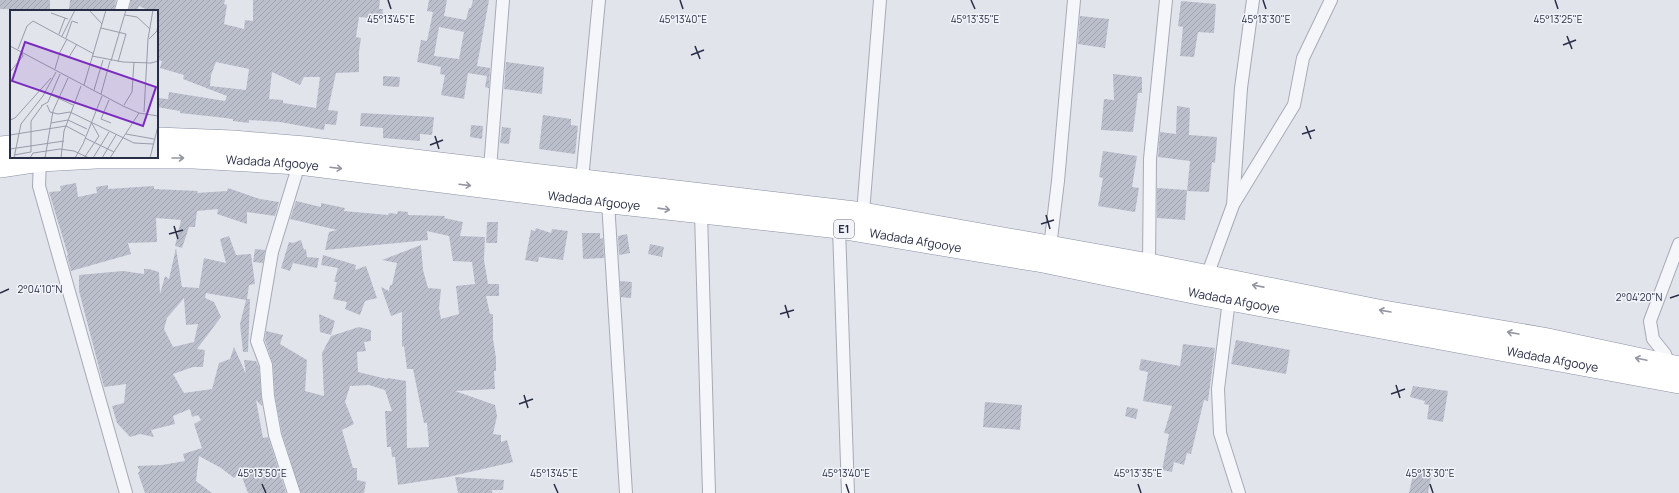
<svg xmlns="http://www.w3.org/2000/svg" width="1679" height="493" viewBox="0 0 1679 493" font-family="Manrope,sans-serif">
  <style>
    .building { fill: url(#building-hatch); fill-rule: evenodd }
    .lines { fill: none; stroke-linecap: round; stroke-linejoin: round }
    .street-casing { stroke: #a6aab7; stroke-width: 14 }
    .highway-casing { stroke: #878fa4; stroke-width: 22 }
    .street { stroke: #f5f6f9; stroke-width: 12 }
    .highway { stroke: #fff; stroke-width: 21 }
    .oneway { stroke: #9496a2 }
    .ticks { fill: none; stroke: #282e46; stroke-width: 1.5 }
    .labels { text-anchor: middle; stroke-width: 3; stroke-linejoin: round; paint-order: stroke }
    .shield { fill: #f2f4f9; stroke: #65697c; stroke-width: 1 }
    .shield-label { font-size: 11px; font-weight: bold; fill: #282e46 }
    .street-label { font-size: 12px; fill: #282e46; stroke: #f2f4f9 }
    .inset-road { fill: none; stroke: #989baa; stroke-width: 1 }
    .view { fill: #7b2cbf; fill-opacity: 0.15; stroke: #7b2cbf; stroke-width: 2 }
    .inset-edge { fill: none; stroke: #282e46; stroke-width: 2 }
    .ticks-label { font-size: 10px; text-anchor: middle; fill: #282e46; stroke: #f2f4f9; stroke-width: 3; stroke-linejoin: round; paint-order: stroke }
  </style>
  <defs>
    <pattern id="building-hatch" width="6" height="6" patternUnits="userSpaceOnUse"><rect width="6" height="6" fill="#bbbfcc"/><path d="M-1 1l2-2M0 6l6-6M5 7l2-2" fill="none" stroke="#a1a4b1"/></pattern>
  </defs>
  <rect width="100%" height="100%" fill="#e2e4ec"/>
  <g class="building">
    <path d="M0,0H50V10L0,9Z"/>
    <path d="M70,0H116L114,11L69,10Z"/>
    <path d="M131,0H225L224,4L227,5L224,24L244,29L245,20L253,21V0H380L379,9H383L382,19L359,17L356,37L361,38L359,51V72L336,73L328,110L338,111L336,125L325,124L324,130L280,122L249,120V123L233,121V119L217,117L180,113V111L157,107V98L168,99L169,92L225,101L227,96L183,79L184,75L160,68L162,61L157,60V11H150L139,6L137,11H129ZM216,62L249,69L246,90L210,86L211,75ZM272,72L300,85L304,77H320L316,108L283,103V100L269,99Z"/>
    <path d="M429,0H447L444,16L466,20L469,8H471L473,0H489L477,66L490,68L489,88L485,87L487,76L468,73L464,99L441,95L445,75L440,74L441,67L417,62L421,40L427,41L433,12L427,11ZM439,27L464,32L459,59L434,56Z"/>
    <path d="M1181,1L1216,4L1214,33L1198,32L1194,57L1180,56L1183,27L1178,26Z"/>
    <path d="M1080,16L1109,19L1105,48L1078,44Z"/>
    <path d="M506,62L544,67L542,94L504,89Z"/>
    <path d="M1113,74L1142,77V93H1138L1133,132L1101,130L1104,99L1114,100Z"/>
    <path d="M383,76L400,77L399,87L383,86Z"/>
    <path d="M1177,106L1190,108L1189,135L1217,137L1215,163L1212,162L1209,192L1187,191L1190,161L1158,157L1160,132L1176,134Z"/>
    <path d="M361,113L434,117L432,135L420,134V141L383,138V128L360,126Z"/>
    <path d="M543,115L571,119V125L578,126L575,154L539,149Z"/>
    <path d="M471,125L483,126L482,139L470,137Z"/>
    <path d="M502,127L511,128L509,144L500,143Z"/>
    <path d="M1103,151L1137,156L1132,187L1139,188L1135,212L1098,206L1103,178L1099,177Z"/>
    <path d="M76,183L78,197L97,193L96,187L108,185V189L154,186V189L198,191L197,193L227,191L228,188L260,199L279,202L275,216L247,212V224L217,214L218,209L197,211L195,227H189L182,248L175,246L181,220L156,218L157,242L128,243L131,254L71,271L67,256L68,255L49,192L61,191L60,186Z"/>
    <path d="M1157,188L1187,190L1185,220L1157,218Z"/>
    <path d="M296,201L321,207V203L345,208L344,211L388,215L389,213L397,214L398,211L408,212V215L445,216L444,218L463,222L460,236L485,237L484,260L488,284H499V296H486L490,314H493V339L496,358V371H494L495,389L455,391L495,405L497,416L493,434L501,435V442L507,440L513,462L448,477L398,485L395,457H392L391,447H387L385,411H392L385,390L369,385L350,386L345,402L354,424L342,430L353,468H357V480L366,482L364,493H301L282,433L275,395L273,364L265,340L266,331L283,335L280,344L307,360L305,391L324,396L322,353L331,336L359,327L371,330V341L364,342L366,351L357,352L358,372L387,379L388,378L406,381L407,448L429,447L427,423H424L413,369H407L404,346L402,347V312L391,316L381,287L389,291L390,285H392L397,263L382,260L421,245L423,270L428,288L441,289L439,308L441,319L459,314L456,286L475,284L472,262L453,261L449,236L427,231L428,240L325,250L329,232L337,230L290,219Z"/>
    <path d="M487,222H498L497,243H486Z"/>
    <path d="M536,228L551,233L552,229L568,231L563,260L539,257L538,262L525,260L531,230L535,231Z"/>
    <path d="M582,233H600V239L603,238L604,258L583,259Z"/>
    <path d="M627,234L630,253L619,255L618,236Z"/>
    <path d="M229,236L236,255L251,254L255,284L249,285L247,299H250L248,352H243L240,324L246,300L206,293L205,298L214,302L221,317L197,349L205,350L203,367H193L173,374L184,393L212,389L219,363L230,359L234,347L246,374L244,360L256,361L259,367L262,406L256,400L263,438L268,437L286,493H248L240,472L234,478L221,468L199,456L196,481L212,493H145L138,473L140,471L137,466L162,465L185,461L183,454L202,448L194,424L201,420L198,415L192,417L190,409L173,416L175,424L151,430L154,437L140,434L130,437L117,423L112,406L124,403L126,384L104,387L79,291V275L123,271L144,274V269H149L159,272L160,294L165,276L169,279L176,248L182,287L199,288L204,258L226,263L220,239ZM184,298L186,325L198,324L194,342L173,347L164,329L167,318Z"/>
    <path d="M301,240L304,250L306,249L307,257L319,258L317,268L293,263L290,271L281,268L289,242L293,243Z"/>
    <path d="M650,244L664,247L662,257L648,254Z"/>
    <path d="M255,249L265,250L263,263L253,262Z"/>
    <path d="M323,255L356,265L355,270L366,266L377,298L365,301L360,315L345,309L347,302L333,299L337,282H334L338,268L321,265Z"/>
    <path d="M620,281L632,282L631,298L621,297Z"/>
    <path d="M319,314L335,321L331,335L320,332Z"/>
    <path d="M1236,340L1290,350L1286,374L1231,364Z"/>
    <path d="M1183,344L1215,348L1208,401L1204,400L1191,454L1187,453L1184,465L1174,462L1172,472L1162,470L1169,434L1164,433L1172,406L1143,401L1148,372L1139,370L1141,359L1180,366Z"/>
    <path d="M1413,386L1448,391L1443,422L1427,419L1429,405L1424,404L1425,401L1410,397Z"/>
    <path d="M985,402L1022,405L1020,430L983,427Z"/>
    <path d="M1127,407L1138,409L1136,419L1125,416Z"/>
    <path d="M1414,470L1432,473L1428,493H1409Z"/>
    <path d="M455,477L504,480L503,490H492V493H458Z"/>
  </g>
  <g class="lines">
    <g class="street-casing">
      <g id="street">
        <path d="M121,11L124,0"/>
        <path d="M40,161L39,186L126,493"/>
        <path d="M490,169L503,0"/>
        <path d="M582,180L599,0"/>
        <path d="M608,202L626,493"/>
        <path d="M1234,203L1294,105L1303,58L1331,0"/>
        <path d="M701,213L709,493"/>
        <path d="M863,213L880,0"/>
        <path d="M839,228L848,493"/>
        <path d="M1050,247L1058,181L1074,0"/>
        <path d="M1149,264L1150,159L1166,0"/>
        <path d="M1207,276L1233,205L1241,88L1253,0"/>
        <path d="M1229,300L1218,389L1220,433L1239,493"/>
        <path d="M1669,366L1665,354L1653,339L1650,321L1679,244"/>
        <path d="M294,493L275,435L268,396L266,365L257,341L272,252L299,164"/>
      </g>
    </g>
    <g class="highway-casing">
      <g id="highway">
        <path d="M157,138L233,141L305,147L863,213L1149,264L1378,310L1543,338L1679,367"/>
        <path d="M0,147L11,146"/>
        <path id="s1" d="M0,167L40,161L96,158H194L299,164L584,200L839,228L1043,262L1203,295L1679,383"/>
      </g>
    </g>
    <use href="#street" class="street"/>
    <use href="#highway" class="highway"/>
  </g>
  <defs><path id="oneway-shaft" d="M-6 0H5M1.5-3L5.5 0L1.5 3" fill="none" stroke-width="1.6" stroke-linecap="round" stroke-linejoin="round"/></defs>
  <g class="oneway">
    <use href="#oneway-shaft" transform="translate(178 158)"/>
    <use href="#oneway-shaft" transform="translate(336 168) rotate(7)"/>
    <use href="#oneway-shaft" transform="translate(465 185) rotate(7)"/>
    <use href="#oneway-shaft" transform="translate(664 209) rotate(8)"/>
    <use href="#oneway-shaft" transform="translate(1258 286) rotate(-169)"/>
    <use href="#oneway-shaft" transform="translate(1385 311) rotate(-170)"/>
    <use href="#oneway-shaft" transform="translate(1513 333) rotate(-170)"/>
    <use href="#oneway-shaft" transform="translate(1641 359) rotate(-168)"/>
  </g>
  <path class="ticks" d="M388,0L391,9M680,0L683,9M971,0L975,9M1263,0L1266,9M1555,0L1558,9M1567,36L1572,49M1563,45L1576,40M695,46L700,59M691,55L704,50M1306,126L1311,139M1302,134L1315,130M435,136L439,149M430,145L443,140M1046,215L1050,229M1041,224L1054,220M174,226L178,239M169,234L183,230M0,293L9,289M1670,298L1679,295M785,305L789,318M780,314L794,310M1396,385L1400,398M1391,394L1405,389M524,395L528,408M519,404L533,399M262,484L266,493M554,484L558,493M846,484L849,493M1138,484L1141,493M1430,484L1433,493"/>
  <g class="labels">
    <rect class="shield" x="834" y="220" width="20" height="18" rx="3"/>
    <g class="shield-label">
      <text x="844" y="233">E1</text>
    </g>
    <g class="street-label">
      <text dy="4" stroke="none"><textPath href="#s1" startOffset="273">Wadada Afgooye</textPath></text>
      <text dy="4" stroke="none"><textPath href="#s1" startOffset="597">Wadada Afgooye</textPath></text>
      <text dy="4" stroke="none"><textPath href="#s1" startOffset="921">Wadada Afgooye</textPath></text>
      <text dy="4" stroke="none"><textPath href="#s1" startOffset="1245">Wadada Afgooye</textPath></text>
      <text dy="4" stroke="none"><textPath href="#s1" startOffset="1569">Wadada Afgooye</textPath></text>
    </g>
  </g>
  <g transform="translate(10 10)">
    <rect width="148" height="148" fill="#e2e4ec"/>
    <path class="inset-road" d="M79,0L92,14M41,3L55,8M115,5L127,7L140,19M91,18L116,24L108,52M49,24L55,8L58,9M52,26L65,0M56,28L62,11L68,13M139,29L147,21L148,14M0,36L113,96L129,103L148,106M8,39L17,16L23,11L84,44M82,46L113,52L141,53L148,51M59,47L67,34M101,51L116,0M45,59L50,42L57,29M0,62L13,46L12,43M74,75L96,0M84,80L93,50M35,82L63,95M91,84L100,51M99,90L91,109L101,113M37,95L40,102L48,104L60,102L124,133L143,134M114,95L122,82L124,52M31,96L38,92L50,64M134,102L138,29L143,0M0,110L5,108L41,68M41,113L58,110L77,119M116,124L144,129M0,125L56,116L75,126M75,128L104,142M0,139L54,131M4,145L21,142V111L32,96M4,148L11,114L33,86L46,62M20,148L23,143L50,139L64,141L79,148M35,148L43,101L58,68M51,148L54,121L71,76M65,148L73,134L92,86M74,148L89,126L81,112M83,148L99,122M92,148L106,125M100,148L129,103M140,148L148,116"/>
    <path class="view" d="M15,32L146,77L133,116L2,71Z"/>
    <rect width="148" height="148" class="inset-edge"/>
  </g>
  <g class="ticks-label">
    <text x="391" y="23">45°13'45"E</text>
    <text x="683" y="23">45°13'40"E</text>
    <text x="975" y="23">45°13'35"E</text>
    <text x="1266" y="23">45°13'30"E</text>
    <text x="1558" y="23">45°13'25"E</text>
    <text x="40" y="293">2°04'10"N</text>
    <text x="1639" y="301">2°04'20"N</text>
    <text x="262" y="477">45°13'50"E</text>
    <text x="554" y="477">45°13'45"E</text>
    <text x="846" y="477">45°13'40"E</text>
    <text x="1138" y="477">45°13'35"E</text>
    <text x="1430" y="477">45°13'30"E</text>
  </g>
</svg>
